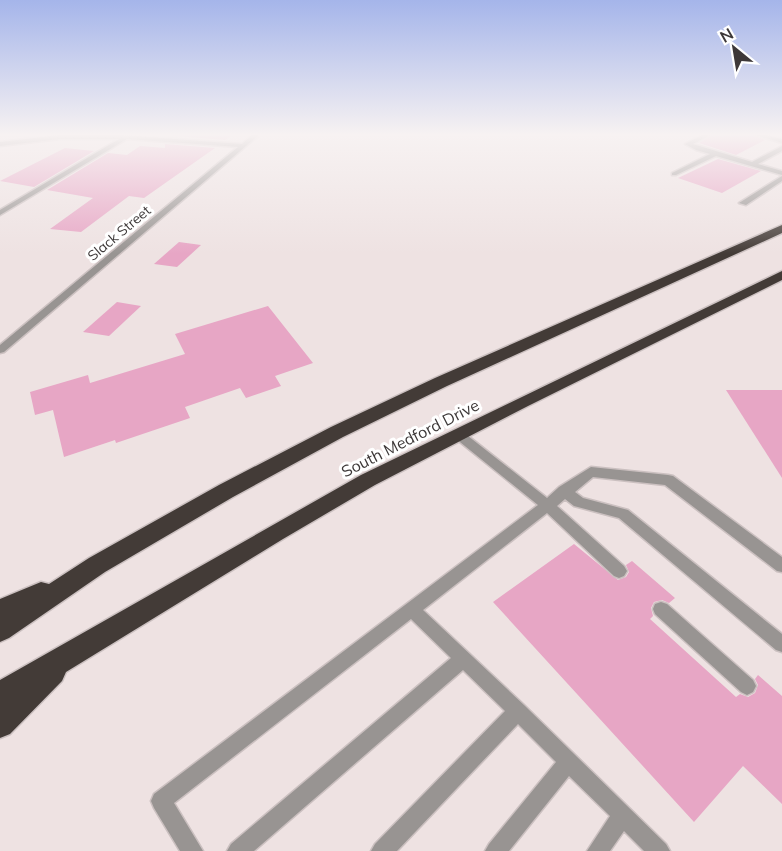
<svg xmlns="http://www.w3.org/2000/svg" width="782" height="851" viewBox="0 0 782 851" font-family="Mulish,sans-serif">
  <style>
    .building { fill: #e7a6c5 }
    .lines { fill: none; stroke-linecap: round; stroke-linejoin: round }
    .lane-casing { stroke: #cbc0c0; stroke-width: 3 }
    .street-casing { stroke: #cbc0c0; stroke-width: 3 }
    .highway-casing { stroke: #cbc0c0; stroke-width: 3 }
    .lane { fill: #989492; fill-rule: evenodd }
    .street { fill: #989492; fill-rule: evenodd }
    .highway { fill: #433b37; fill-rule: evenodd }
    .labels { text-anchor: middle; stroke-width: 6; stroke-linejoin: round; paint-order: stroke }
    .far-street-label { font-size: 14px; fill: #3d3838; stroke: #fff }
    .street-label { font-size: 16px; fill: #3d3838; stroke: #fff }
  </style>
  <rect width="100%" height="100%" fill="#eee2e2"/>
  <g class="building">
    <path d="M166,135H232L225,140Z"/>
    <path d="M712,135H754L765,140L736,155L699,143Z"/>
    <path d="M165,144L215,148L144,198L129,196L81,232L50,229L93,198L47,190L108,153L127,155L140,146L165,148Z"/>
    <path d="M65,148L94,151L34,187L0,181Z"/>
    <path d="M718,159L761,171L722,193L678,178Z"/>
    <path d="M179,242L201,245L177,267L154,264Z"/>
    <path d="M117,302L141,306L109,336L83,332Z"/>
    <path d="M268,306L313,363L275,376L281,386L246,398L240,388L185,407L190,418L116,443L115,440L64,457L53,410L35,415L30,392L88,375L90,383L185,354L175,334Z"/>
    <path d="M726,390H782V478Z"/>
    <path d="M574,544L618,580L626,577L629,572L626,565L632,561L675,598L669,603L662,600L654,602L651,608L653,616L650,619L736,697L740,694L748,697L755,693L758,685L755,679L758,675L782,696V804L743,766L694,822L493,602Z"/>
  </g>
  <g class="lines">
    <g class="lane-casing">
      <g id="lane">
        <path d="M702,135H710L693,144L752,162L782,146V151L758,164L782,171V175L716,156L676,175H672V173L710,154L696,150L685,144Z"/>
        <path d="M756,135H767L782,139V143Z"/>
        <path d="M782,176V181L746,205L739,203Z"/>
        <path d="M459,431L463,432L547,498L559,487L591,467L668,475L673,476L782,557V572L777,571L665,485L593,477L575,492L583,498L628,510L782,634V652L776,650L619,518L574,506L565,499L557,506L624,566L627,571L624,576L619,578L614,576L547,513L423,610L524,705L666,844L670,851H644L624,831L610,851H587L610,816L569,776L509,851H485L489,844L556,762L518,724L397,851H371L375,844L505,711L463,670L254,851H227L231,844L451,658L411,619L174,803L203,851H180L154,808L151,801L154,794L538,505L455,438L453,435Z"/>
        <path d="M661,602L667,604L753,680L756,686L753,692L747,695L741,692L655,614L653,609L655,604Z"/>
      </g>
    </g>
    <g class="street-casing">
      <path id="street" d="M60,135H121L242,144L252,135H259L4,352L0,353V345L238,147L127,139L0,215V210L119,139H60L0,146V142Z"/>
    </g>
    <g class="highway-casing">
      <g id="highway">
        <path d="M782,225V233L447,386L343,437L233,497L105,572L9,638L0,642V599L41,582L49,584L89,558L219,485L331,427L435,378Z"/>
        <path d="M782,271V280L528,406L375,485L283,539L66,672L62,681L10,734L0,738V680L361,475Z"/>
      </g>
    </g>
    <use href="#lane" class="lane"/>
    <use href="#street" class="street"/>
    <use href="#highway" class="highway"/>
  </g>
  <linearGradient id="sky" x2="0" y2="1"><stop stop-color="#a5b5ea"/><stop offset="0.53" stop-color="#f7f2f2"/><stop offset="1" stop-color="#f7f2f2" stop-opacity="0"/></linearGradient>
  <rect width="782" height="254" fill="url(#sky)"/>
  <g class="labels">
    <g class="far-street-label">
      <text transform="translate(119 233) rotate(-40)" y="5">Slack Street</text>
    </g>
    <g class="street-label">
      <text transform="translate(410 438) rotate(-27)" y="6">South Medford Drive</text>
    </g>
  </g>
  <g transform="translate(734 48) rotate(330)" stroke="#ffffff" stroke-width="4.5" paint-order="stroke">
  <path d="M0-4.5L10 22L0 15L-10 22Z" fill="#3d3838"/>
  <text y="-9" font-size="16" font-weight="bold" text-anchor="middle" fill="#3d3838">N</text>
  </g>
</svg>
